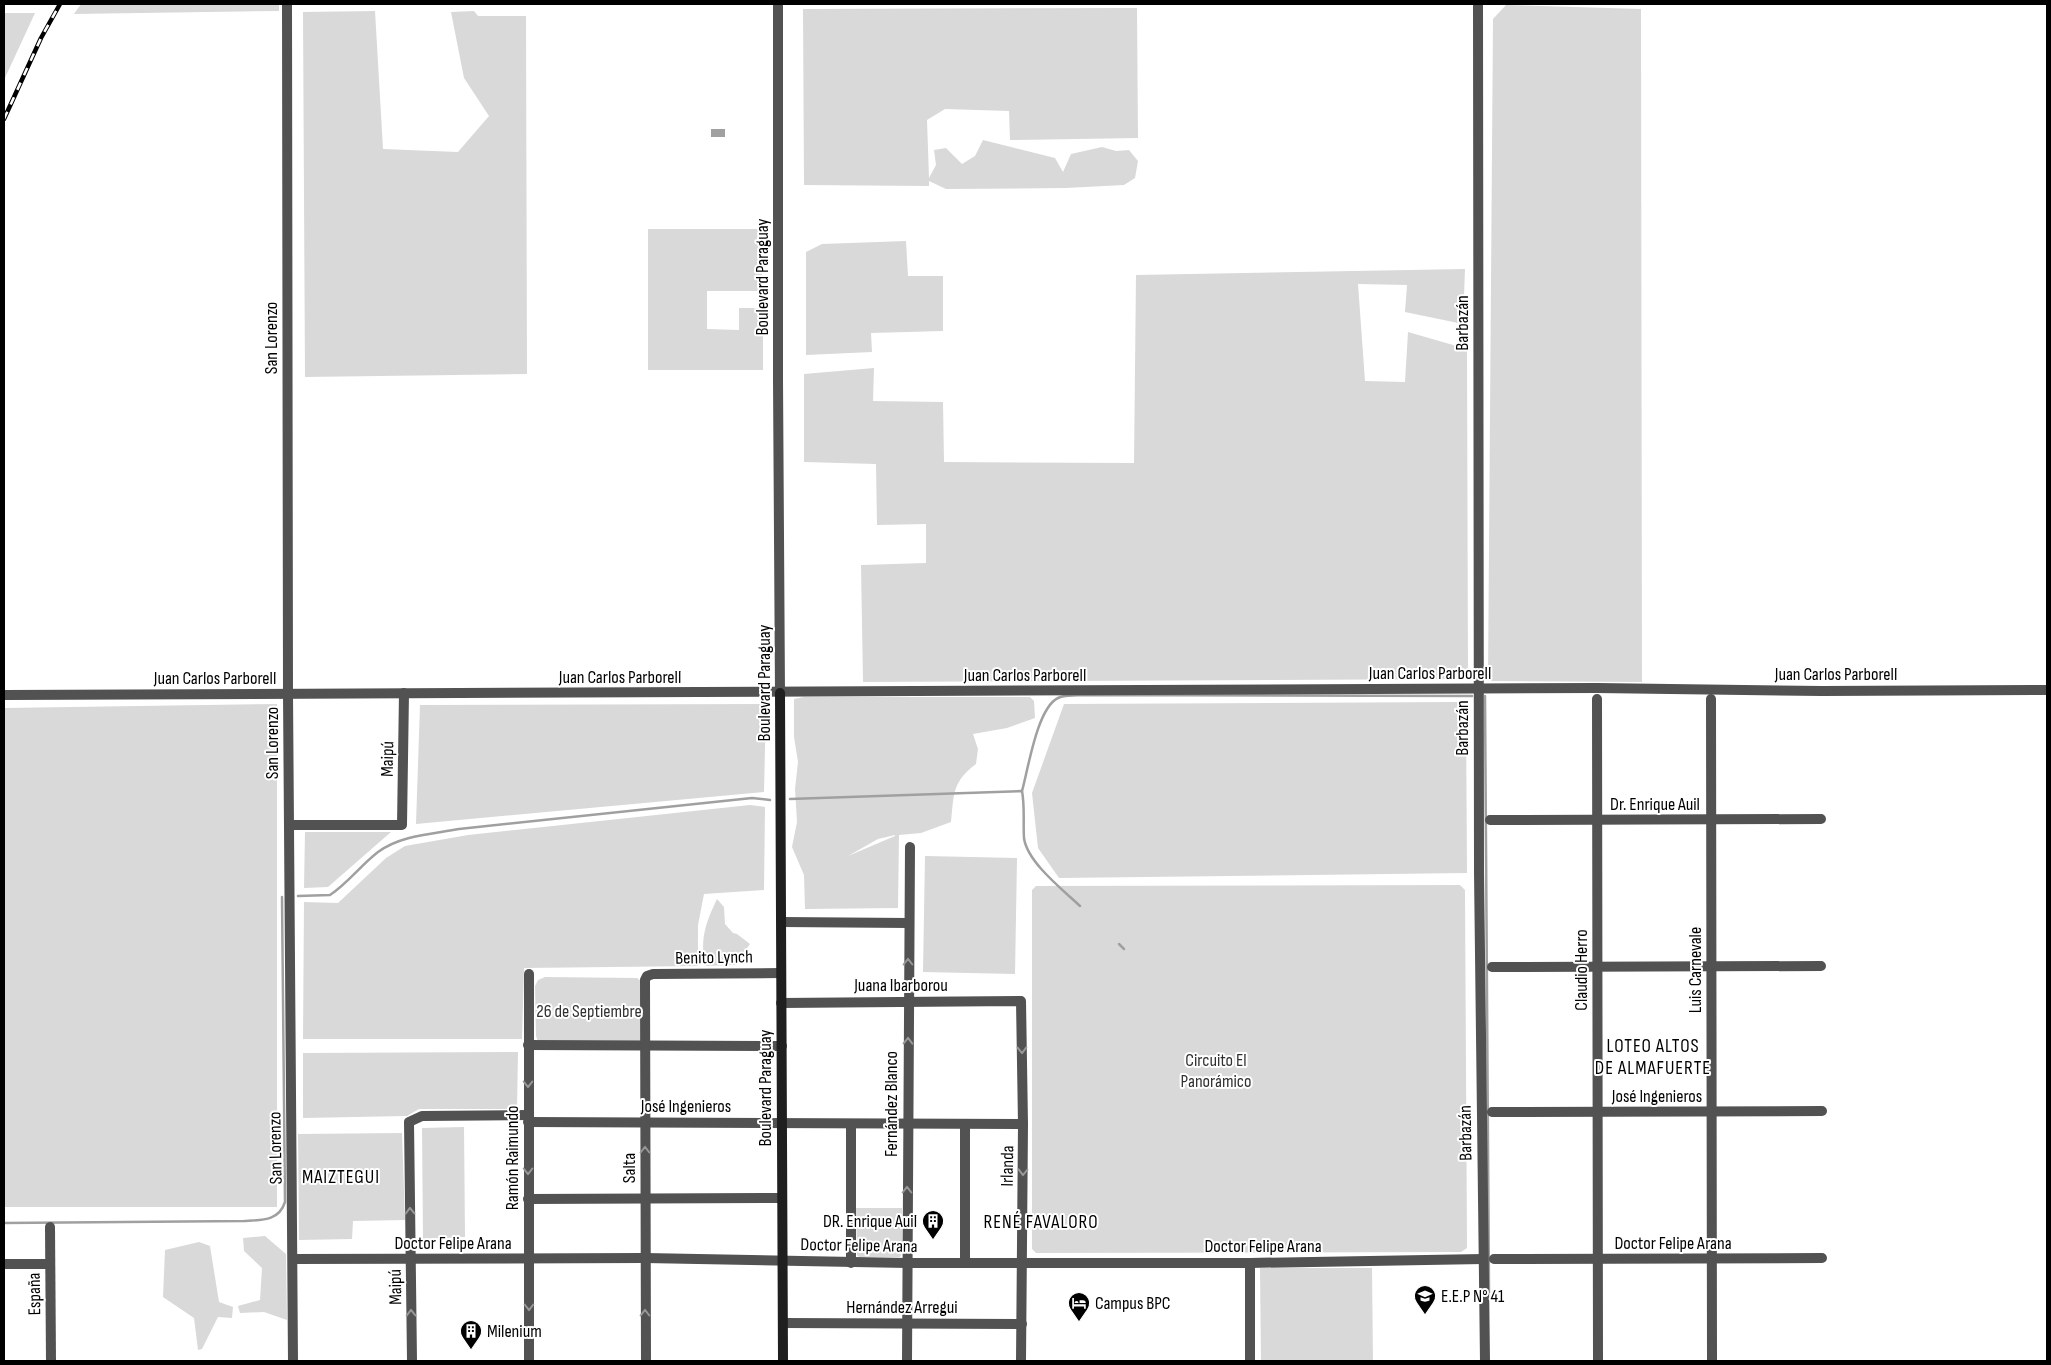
<svg xmlns="http://www.w3.org/2000/svg" width="2051" height="1365" viewBox="0 0 2051 1365" font-family="'Sofia Sans Condensed',sans-serif">
  <style>
    .green { fill: #d9d9d9; fill-rule: evenodd }
    .water { fill: #a0a0a0 }
    .lines { fill: none; stroke-linecap: round; stroke-linejoin: round }
    .stream { stroke: #a0a0a0; stroke-width: 2.5 }
    .street { stroke: #525252; stroke-width: 10 }
    .secondary { stroke: #1f1f1f; stroke-width: 10 }
    .rail-casing { stroke: #000; stroke-width: 4.5 }
    .rail { stroke: #fff; stroke-width: 2.5; stroke-dasharray: 8; stroke-linecap: butt }
    .oneway { stroke: #979797 }
    .labels { text-anchor: middle; stroke-width: 4; stroke-linejoin: round; paint-order: stroke }
    .street-label { font-size: 18px; fill: #000; stroke: #fff }
    .park-label { font-size: 18px; fill: #303030; stroke: #fff }
    .poi-label { font-size: 18px; fill: #000; stroke: #fff; text-anchor: start }
    .neighbourhood-label { font-size: 19px; letter-spacing: 1px; fill: #000; stroke: #fff }
  </style>
  <rect width="100%" height="100%" fill="#fff"/>
  <g class="green">
    <path d="M81,4H279V11L74,14Z"/>
    <path d="M1506,5L1641,9L1642,682L1488,681L1493,19Z"/>
    <path d="M1137,8L1138,138L1010,140L1009,111L945,109L927,120L929,178L936,165L934,150L946,148L962,164L975,156L983,140L1055,158L1063,172L1071,154L1102,147L1116,151L1129,150L1138,161L1135,178L1124,185L1066,188L946,189L929,181V186L804,185L803,9Z"/>
    <path d="M375,11L383,149L458,152L489,116L464,78L451,12L474,11L478,16H526L527,374L305,377L303,12Z"/>
    <path d="M4,13H35L4,80Z"/>
    <path d="M648,229H762V291H707V329L739,330V308H763V370H648Z"/>
    <path d="M906,241L908,276H943V331L871,333L872,352L806,355V252L822,244Z"/>
    <path d="M1465,269L1463,324L1405,312L1407,285L1358,284L1365,381L1405,382L1408,332L1467,349L1468,679L863,682L861,565L926,563V524L877,525L876,464L804,462V374L874,368L873,401L943,402L944,462L1134,463L1136,275Z"/>
    <path d="M804,697H1030L1034,701L1035,718L1007,728L973,734L978,749L976,764C952,782 954,794 951,822L921,833L899,835L898,908L805,909L804,875L792,847L797,822L795,789L798,762L794,737V699ZM895,835V836L848,856L878,839Z"/>
    <path d="M1458,702L1459,712H1466L1467,873L1059,878L1038,848L1032,793L1064,704Z"/>
    <path d="M277,704V1207H4V708Z"/>
    <path d="M766,704L764,792L416,824L420,705Z"/>
    <path d="M750,805L765,807L764,890L704,894L698,925V966L524,968L522,1039H303L304,902L338,903L386,858L405,846L468,835Z"/>
    <path d="M305,832H391L328,887L304,888Z"/>
    <path d="M925,856L1017,858L1015,974L923,972Z"/>
    <path d="M1460,885L1465,890L1467,1248L1461,1252L1036,1253L1032,1249V890L1036,886Z"/>
    <path d="M717,899L724,907L725,924L733,933L737,934L750,944L735,965L706,966C699,940 706,922 717,899Z"/>
    <path d="M545,977L637,978L641,981L642,1036L640,1042H538L536,1036L535,986L538,980Z"/>
    <path d="M518,1052L517,1109H419L407,1116L303,1118V1053Z"/>
    <path d="M464,1127L465,1237L423,1239L422,1128Z"/>
    <path d="M402,1133L405,1220L353,1221L352,1239L299,1240L298,1134Z"/>
    <path d="M856,1208H902L903,1251L900,1257H859L857,1255Z"/>
    <path d="M265,1236L286,1254L287,1320L264,1312L240,1313L238,1306L260,1300L262,1268L244,1251L243,1238Z"/>
    <path d="M199,1242L210,1246L219,1302L233,1307L232,1318L218,1317L202,1349L198,1350L194,1318L163,1297L165,1250Z"/>
    <path d="M1260,1268H1372L1373,1361H1261Z"/>
  </g>
  <rect class="water" x="711" y="129" width="14" height="8"/>
  <g class="lines">
    <g class="stream">
      <path d="M1485,696L1489,1292"/>
      <path d="M1022,791C1028,770 1037,708 1058,698C1064,695 1074,696 1081,695L1472,696"/>
      <path d="M790,799L1022,791C1025,807 1023,822 1024,838C1027,862 1063,890 1080,906"/>
      <path d="M298,896L330,895C348,883 361,865 378,852C401,835 433,834 459,829L752,798L770,800"/>
      <path d="M1119,944L1124,949"/>
      <path d="M4,1223L244,1221C262,1220 279,1221 285,1202L282,897"/>
    </g>
    <g class="street">
      <path d="M287,4L288,694L293,1361"/>
      <path d="M778,4V380L780,693"/>
      <path d="M1478,4L1479,872L1485,1361"/>
      <path d="M4,695L1597,688L1822,691L2047,690"/>
      <path d="M1597,699L1598,1361"/>
      <path d="M1711,699L1712,1361"/>
      <path d="M1490,820L1821,819"/>
      <path d="M289,825H402L404,693"/>
      <path d="M782,922L909,923"/>
      <path d="M1492,967L1821,966"/>
      <path d="M529,974V1361"/>
      <path d="M781,1003L1021,1001L1023,1124L1021,1361"/>
      <path d="M528,1045L782,1046"/>
      <path d="M1492,1112L1822,1111"/>
      <path d="M528,1122L1023,1124"/>
      <path d="M528,1199L781,1198"/>
      <path d="M50,1227L51,1361"/>
      <path d="M293,1259L645,1258L907,1263H1250L1483,1259"/>
      <path d="M1494,1259L1822,1258"/>
      <path d="M851,1263V1125"/>
      <path d="M965,1263V1124"/>
      <path d="M4,1264H50"/>
      <path d="M783,1323L1022,1324"/>
      <path d="M412,1361L409,1122L422,1116L528,1115"/>
      <path d="M646,1361L645,980L647,976L653,974L781,973"/>
      <path d="M907,1361L910,847"/>
      <path d="M1250,1361V1263"/>
    </g>
    <path class="secondary" d="M780,693L783,1361"/>
    <g class="rail-casing">
      <path id="rail" d="M4,119L41,38L60,4"/>
    </g>
    <use href="#rail" class="rail"/>
  </g>
  <defs><path id="oneway-chevron" d="M-2-3.5L2.5 0L-2 3.5" fill="none" stroke-width="1.6" stroke-linecap="round" stroke-linejoin="round" transform="scale(1.25)"/></defs>
  <g class="oneway">
    <use href="#oneway-chevron" transform="translate(908 962) rotate(-90)"/>
    <use href="#oneway-chevron" transform="translate(908 1041) rotate(-89)"/>
    <use href="#oneway-chevron" transform="translate(1022 1050) rotate(89)"/>
    <use href="#oneway-chevron" transform="translate(528 1084) rotate(90)"/>
    <use href="#oneway-chevron" transform="translate(645 1150) rotate(-90)"/>
    <use href="#oneway-chevron" transform="translate(528 1171) rotate(90)"/>
    <use href="#oneway-chevron" transform="translate(1023 1172) rotate(91)"/>
    <use href="#oneway-chevron" transform="translate(907 1190) rotate(-90)"/>
    <use href="#oneway-chevron" transform="translate(410 1211) rotate(-91)"/>
    <use href="#oneway-chevron" transform="translate(529 1307) rotate(90)"/>
    <use href="#oneway-chevron" transform="translate(411 1313) rotate(-91)"/>
    <use href="#oneway-chevron" transform="translate(645 1313) rotate(-90)"/>
  </g>
  <defs>
    <g id="building-pin" transform="scale(1.125)"><path d="M0 17L-7.5 6A9.5 9.5 0 1 1 7.5 6Z" fill="#000" stroke="#fff"/><path d="M-4-6H4V6H1V3H-1V6H-4ZM-2.5-4.3h1.7v1.8h-1.7ZM.8-4.3h1.7v1.8H.8ZM-2.5-1h1.7V.8h-1.7ZM.8-1h1.7V.8H.8Z" fill="#fff"/></g>
    <g id="school-pin" transform="scale(1.125)"><path d="M0 17L-7.5 6A9.5 9.5 0 1 1 7.5 6Z" fill="#000" stroke="#fff"/><path d="M0-5L7-2L0 1L-7-2ZM-4 1L0 2.5L4 1V4Q0 6-4 4Z" fill="#fff"/></g>
    <g id="hotel-pin" transform="scale(1.125)"><path d="M0 17L-7.5 6A9.5 9.5 0 1 1 7.5 6Z" fill="#000" stroke="#fff"/><path d="M-6-4.5h1.5V1H6V5H4.5V3h-9V5H-6ZM-4 0a1.8 1.8 0 1 1 3.6 0ZM.5 0V-2.5h3Q6-2.5 6 0Z" fill="#fff"/></g>
  </defs>
  <g fill-rule="evenodd">
    <use href="#building-pin" x="933" y="1221"/>
    <use href="#school-pin" x="1425" y="1296"/>
    <use href="#hotel-pin" x="1079" y="1303"/>
    <use href="#building-pin" x="471" y="1331"/>
  </g>
  <g class="labels">
    <g class="street-label">
      <text transform="translate(762 277) rotate(-90)" y="6">Boulevard Paraguay</text>
      <text transform="translate(1462 323) rotate(-90)" y="6">Barbazán</text>
      <text transform="translate(271 338) rotate(-90)" y="6">San Lorenzo</text>
      <text x="1430" y="679">Juan Carlos Parborell</text>
      <text x="1836" y="680">Juan Carlos Parborell</text>
      <text x="1025" y="681">Juan Carlos Parborell</text>
      <text x="620" y="683">Juan Carlos Parborell</text>
      <text x="215" y="684">Juan Carlos Parborell</text>
      <text transform="translate(764 683) rotate(-90)" y="6">Boulevard Paraguay</text>
      <text transform="translate(1462 728) rotate(-90)" y="6">Barbazán</text>
      <text transform="translate(272 743) rotate(-90)" y="6">San Lorenzo</text>
      <text transform="translate(387 759) rotate(-89)" y="6">Maipú</text>
      <text x="1655" y="810">Dr. Enrique Auil</text>
      <text transform="translate(714 957) rotate(-1)" y="6">Benito Lynch</text>
      <text transform="translate(1581 970) rotate(-90)" y="6">Claudio Herro</text>
      <text transform="translate(1695 970) rotate(-90)" y="6">Luis Carnevale</text>
      <text x="901" y="991">Juana Ibarborou</text>
      <text transform="translate(765 1088) rotate(-90)" y="6">Boulevard Paraguay</text>
      <text x="1657" y="1102">José Ingenieros</text>
      <text transform="translate(891 1104) rotate(-90)" y="6">Fernández Blanco</text>
      <text x="686" y="1112">José Ingenieros</text>
      <text transform="translate(1465 1133) rotate(-91)" y="6">Barbazán</text>
      <text transform="translate(275 1148) rotate(-91)" y="6">San Lorenzo</text>
      <text transform="translate(512 1158) rotate(-90)" y="6">Ramón Raimundo</text>
      <text transform="translate(1007 1166) rotate(-89)" y="6">Irlanda</text>
      <text transform="translate(629 1168) rotate(-90)" y="6">Salta</text>
      <text x="453" y="1249">Doctor Felipe Arana</text>
      <text x="1673" y="1249">Doctor Felipe Arana</text>
      <text transform="translate(859 1245) rotate(1)" y="6">Doctor Felipe Arana</text>
      <text x="1263" y="1252">Doctor Felipe Arana</text>
      <text transform="translate(395 1287) rotate(-91)" y="6">Maipú</text>
      <text transform="translate(34 1294) rotate(-91)" y="6">España</text>
      <text x="902" y="1313">Hernández Arregui</text>
    </g>
    <g class="park-label">
      <text x="589" y="1017">26 de Septiembre</text>
      <text x="1216" y="1066">Circuito El<tspan x="1216" dy="21">Panorámico</tspan></text>
    </g>
    <g class="poi-label">
      <text x="917" y="1227" text-anchor="end">DR. Enrique Auil</text>
      <text x="1441" y="1302">E.E.P N° 41</text>
      <text x="1095" y="1309">Campus BPC</text>
      <text x="487" y="1337">Milenium</text>
    </g>
    <g class="neighbourhood-label">
      <text x="1653" y="1052">LOTEO ALTOS<tspan x="1653" dy="22">DE ALMAFUERTE</tspan></text>
      <text x="341" y="1183">MAIZTEGUI</text>
      <text x="1041" y="1228">RENÉ FAVALORO</text>
    </g>
  </g>
  <rect width="2051" height="1365" fill="none" stroke="#000000" stroke-width="10"/>
</svg>
